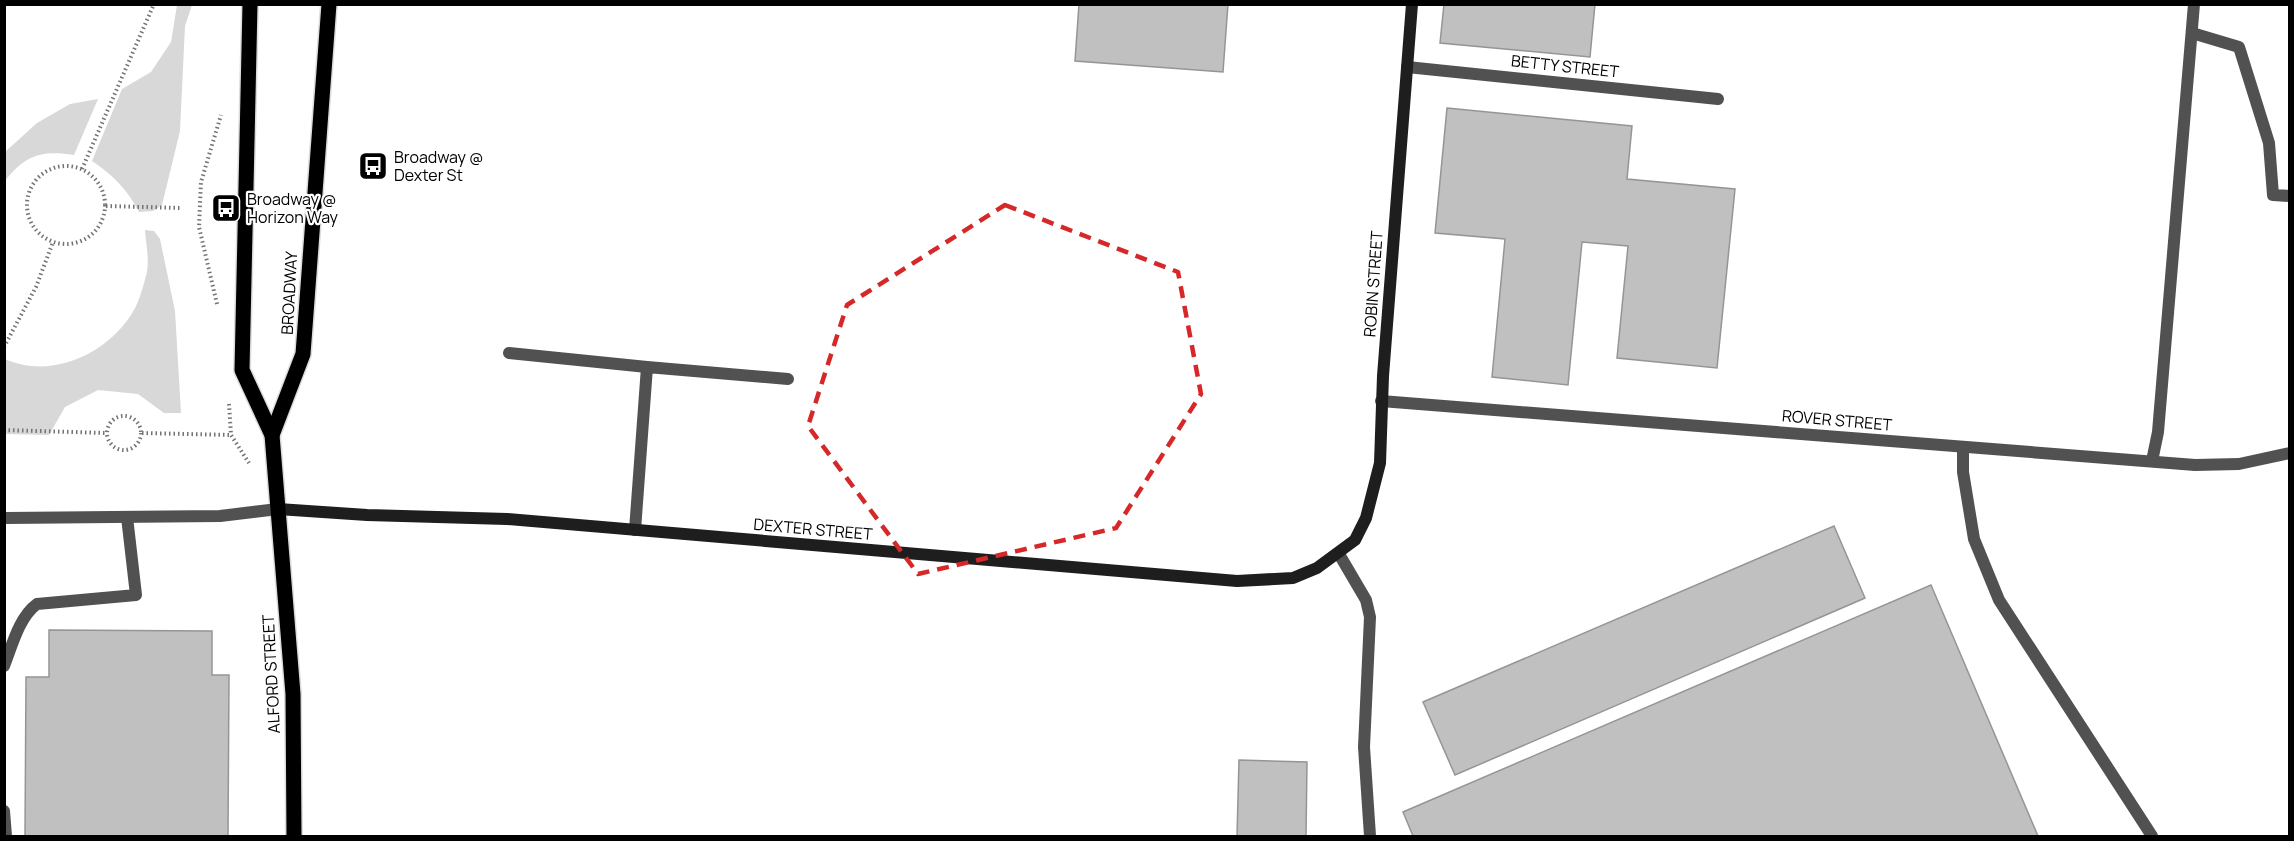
<svg xmlns="http://www.w3.org/2000/svg" width="2294" height="841" viewBox="0 0 2294 841" font-family="Manrope,sans-serif">
  <style>
    .green { fill: #d8d8d8 }
    .building { fill: #c0c0c0; stroke: #959595; stroke-width: 1.5 }
    .lines { fill: none; stroke-linecap: round; stroke-linejoin: round }
    .primary-casing { stroke: #dbdbdb; stroke-width: 18 }
    .path { stroke: #737373; stroke-width: 4; stroke-dasharray: 1.5 3; stroke-linecap: butt }
    .lane { stroke: #515151; stroke-width: 12 }
    .street { stroke: #515151; stroke-width: 12 }
    .secondary { stroke: #1e1e1e; stroke-width: 12 }
    .primary { stroke: #000; stroke-width: 15 }
    .marked { fill: none; stroke: #d62828; stroke-width: 4.5; stroke-dasharray: 12 8; stroke-linejoin: round }
    .labels { text-anchor: middle; stroke-width: 4.5; stroke-linejoin: round; paint-order: stroke }
    .street-label { font-size: 16px; fill: #000; stroke: #fff }
    .poi-label { font-size: 16px; fill: #000; stroke: #fff; text-anchor: start }
  </style>
  <rect width="100%" height="100%" fill="#fff"/>
  <g class="green">
    <path d="M177,5H192L185,26L180,131L162,205L153,211L139,212C127,189 113,175 92,161L122,89L151,72L171,42Z"/>
    <path d="M98,99L74,155C42,150 25,155 5,181V152L37,123L70,104Z"/>
    <path d="M145,230L154,231L160,239L175,311L181,413H164L138,394L98,390L65,407L49,435L5,434V359C51,380 109,354 134,310C139,301 143,287 146,276C150,262 146,244 145,230Z"/>
  </g>
  <g class="building">
    <path d="M1079,4H1228L1223,72L1075,61Z"/>
    <path d="M1444,4H1595L1590,57L1440,43Z"/>
    <path d="M1447,108L1632,126L1627,179L1735,189L1717,368L1617,358L1628,246L1582,242L1568,385L1492,377L1505,239L1435,233Z"/>
    <path d="M1834,526L1865,598L1455,775L1423,702Z"/>
    <path d="M1931,585L2038,836H1413L1403,812Z"/>
    <path d="M49,630L212,631V675H229L228,836H25L26,677H49Z"/>
    <path d="M1239,760L1307,762L1306,836H1237Z"/>
  </g>
  <g class="lines">
    <g class="primary-casing">
      <g id="primary">
        <path d="M250,4L242,370L272,435L293,694L294,836"/>
        <path d="M272,435L303,354L329,4"/>
      </g>
    </g>
    <g class="path">
      <circle cx="66" cy="205" r="39"/>
      <path d="M82,169L154,4"/>
      <path d="M106,206L181,208"/>
      <path d="M217,304L199,227L201,182L221,115"/>
      <path d="M4,347L36,287L53,242"/>
      <path d="M229,404L231,435L249,463"/>
      <circle cx="124" cy="433" r="17"/>
      <path d="M4,430L106,433"/>
      <path d="M142,433L231,435"/>
    </g>
    <g class="lane">
      <path d="M2192,33L2239,47L2269,143L2273,195L2290,196"/>
      <path d="M509,353L647,367"/>
      <path d="M1963,447V472L1974,539L1999,600L2152,836"/>
      <path d="M2152,461L2158,432L2194,4"/>
      <path d="M6,518L220,516L278,509"/>
      <path d="M635,530L647,367L788,379"/>
      <path d="M1339,554L1366,600L1370,617L1364,747L1370,836"/>
      <path d="M4,666C12,646 19,617 37,604L136,595L127,517"/>
      <path d="M4,811L6,836"/>
    </g>
    <g class="street">
      <path d="M1407,67L1718,99"/>
      <path d="M1381,401L2195,465L2239,464L2290,453"/>
    </g>
    <path class="secondary" d="M278,509L367,515L507,519L1237,581L1293,578L1317,568L1355,540L1366,518L1380,463L1383,376L1412,4"/>
    <use href="#primary" class="primary"/>
  </g>
  <path class="marked" d="M1005,205L1178,272L1201,394L1116,528L918,574L808,426L847,305Z"/>
  <defs>
    <g id="bus-square" transform="scale(1.5)"><rect x="-9" y="-9" width="18" height="18" rx="4" fill="#000" stroke="#fff"/><path d="M-5-6H5V4H4V6H2V4H-2V6H-4V4H-5ZM-3.5-4V0h7V-4ZM-3.5 1.2v1.5H-2V1.2ZM2 1.2v1.5H3.5V1.2Z" fill="#fff"/></g>
  </defs>
  <g fill-rule="evenodd">
    <use href="#bus-square" x="373" y="166"/>
    <use href="#bus-square" x="226" y="208"/>
  </g>
  <g class="labels">
    <g class="street-label">
      <text transform="translate(1565 66) rotate(6)" y="6">BETTY STREET</text>
      <text transform="translate(1373 284) rotate(-86)" y="6">ROBIN STREET</text>
      <text transform="translate(289 293) rotate(-87)" y="6">BROADWAY</text>
      <text transform="translate(1837 420) rotate(5)" y="6">ROVER STREET</text>
      <text transform="translate(813 529) rotate(5)" y="6">DEXTER STREET</text>
      <text transform="translate(271 674) rotate(-93)" y="6">ALFORD STREET</text>
    </g>
    <g class="poi-label">
      <text x="394" y="163">Broadway @<tspan x="394" dy="18">Dexter St</tspan></text>
      <text x="247" y="205">Broadway @<tspan x="247" dy="18">Horizon Way</tspan></text>
    </g>
  </g>
  <rect width="2294" height="841" fill="none" stroke="#000000" stroke-width="12"/>
</svg>
